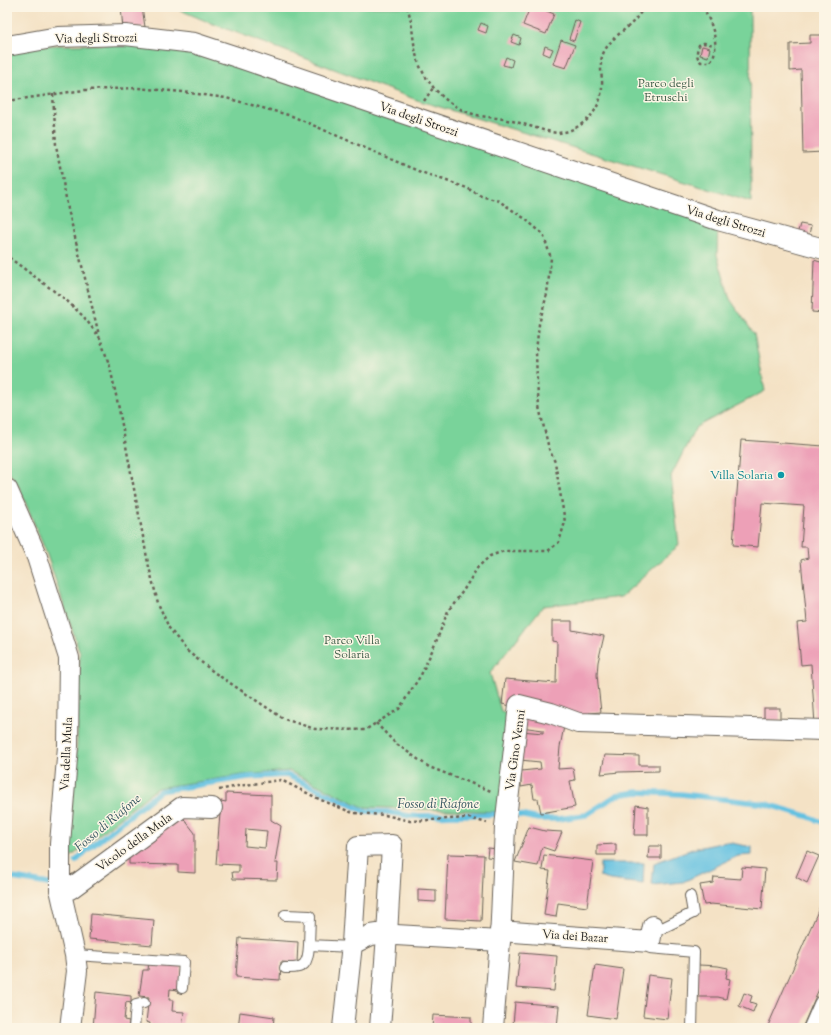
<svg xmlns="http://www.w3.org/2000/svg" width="831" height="1035" viewBox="0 0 831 1035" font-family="'Sorts Mill Goudy',serif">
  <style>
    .green { fill: #79d39a; stroke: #4a785b }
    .water { fill: #63c1e1; stroke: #406e7e }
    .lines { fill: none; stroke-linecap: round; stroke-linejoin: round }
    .stream { stroke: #63c1e1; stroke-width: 5.5 }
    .building { fill: #eda0b7; fill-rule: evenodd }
    .lane-casing { stroke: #686157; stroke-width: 12 }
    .street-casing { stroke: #686157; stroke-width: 22 }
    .path { stroke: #686157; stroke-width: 2.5; stroke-dasharray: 3 3; stroke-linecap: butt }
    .lane { stroke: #fff; stroke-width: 10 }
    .street { stroke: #fff; stroke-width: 20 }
    .culture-dot { fill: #0f9aa8; stroke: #fcf5e5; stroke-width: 1.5 }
    .labels { text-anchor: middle; stroke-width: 3; stroke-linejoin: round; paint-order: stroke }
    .street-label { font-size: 12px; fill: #1c1c1c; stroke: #fcf5e5 }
    .park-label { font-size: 12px; fill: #3d5c48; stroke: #fcf5e5 }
    .culture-label { font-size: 12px; fill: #0d838f; stroke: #fcf5e5; text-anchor: end }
    .water-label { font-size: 13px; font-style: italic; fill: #355661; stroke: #fcf5e5 }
  </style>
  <rect width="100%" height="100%" fill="#fcf5e5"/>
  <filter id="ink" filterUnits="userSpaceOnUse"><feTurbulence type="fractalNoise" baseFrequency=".025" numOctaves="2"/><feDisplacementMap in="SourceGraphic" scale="8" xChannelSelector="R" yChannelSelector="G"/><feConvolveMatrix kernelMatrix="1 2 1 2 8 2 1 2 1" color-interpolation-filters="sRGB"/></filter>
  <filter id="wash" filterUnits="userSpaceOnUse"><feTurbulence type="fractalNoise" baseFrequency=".012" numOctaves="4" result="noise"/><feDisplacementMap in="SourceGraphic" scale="16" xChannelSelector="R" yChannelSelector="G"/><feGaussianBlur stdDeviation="0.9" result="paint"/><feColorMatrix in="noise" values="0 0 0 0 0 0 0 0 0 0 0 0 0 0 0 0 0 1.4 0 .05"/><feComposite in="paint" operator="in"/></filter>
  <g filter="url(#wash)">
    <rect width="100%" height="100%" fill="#f4e2c5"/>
    <g class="green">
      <path d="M173,7H750L751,202L417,100L208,22Z"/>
      <path d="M194,43L718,220L717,255L730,299L754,334L765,391L696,427L671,476L679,545L621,597L543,606L490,673L501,711L513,715L504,812L363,807L289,771L242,775L157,788L67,860L77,744L80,653L46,552L19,487L7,469V46Z"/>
    </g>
    <g class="water">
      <path d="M726,842L752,847V855L738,856L683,882L652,885L654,863L692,849Z"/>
      <path d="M600,863H644L643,884L610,880L600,877Z"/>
    </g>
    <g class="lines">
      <g class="stream">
        <path d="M76,861L86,851L160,791L248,777L287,775L364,811L387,812L410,816L514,814L539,819H558L586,815L617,795L638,792L681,794L766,804L807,816L824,823"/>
        <path d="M7,877L54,885"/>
      </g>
    </g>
    <g id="blocks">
      <g class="building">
        <path d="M121,7H142L145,27L123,29Z"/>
        <path d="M530,7H537L554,14L546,34L523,25Z"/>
        <path d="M575,20L580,22L574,41L569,39Z"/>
        <path d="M481,23L488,26L486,33L478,30Z"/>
        <path d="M514,35L521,38L519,45L511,42Z"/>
        <path d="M810,35H824V152L803,153L801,70L790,71V44L810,43Z"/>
        <path d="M561,40L575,45L566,68L553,64Z"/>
        <path d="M545,46L553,49L550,56L543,53Z"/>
        <path d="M702,46L710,48L708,57L700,55Z"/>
        <path d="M506,57L513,60L511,67L503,65Z"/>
        <path d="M800,224L811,226L808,238L797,235Z"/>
        <path d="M814,260L824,263V313L812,312Z"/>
        <path d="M741,440L824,446V725H815L811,664L801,665L797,623L807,622L801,560L808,558L807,547H801L804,506L762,503L758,547L733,545Z"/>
        <path d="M552,621H572V630L604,636L598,662L597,675L601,712L589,713L587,723L502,704L505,679L556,683L557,642L552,641Z"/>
        <path d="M523,708L565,721L560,747L558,769L573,768L575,780L570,781L575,807L541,813L538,799H534L532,785L521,787V771L541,769L540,762L520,760L521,731L543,733V730L521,727Z"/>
        <rect x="764" y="708" width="16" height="12"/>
        <path d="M605,755L639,756V765H659V771L619,772L601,774Z"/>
        <path d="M226,793L271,795V820L281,826L275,863H278L277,880L233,879L232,872H239V865L216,864L221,801L226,802ZM246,829L267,831L265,848L245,846Z"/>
        <path d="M636,805L648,807V835H634Z"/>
        <path d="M181,815L195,833V873L178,872V865L129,864V846Z"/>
        <path d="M529,827L545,831L562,832L554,851L542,847L538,866L515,862Z"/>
        <path d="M616,844V855H597V845Z"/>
        <path d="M649,846H661V858H648Z"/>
        <path d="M488,848L498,849L497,858L487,857Z"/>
        <path d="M807,851L819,856L807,883L796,877Z"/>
        <path d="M448,854L484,855L481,921L445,919Z"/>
        <path d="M544,855L593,861L587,907L558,903L556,917L544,915L550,871L542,870Z"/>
        <path d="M742,867L765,869L762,909L711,904L704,905L700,885L713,883L714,877L741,879Z"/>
        <path d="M418,889L436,890V902L418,901Z"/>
        <path d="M824,897V978L815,998L802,1028H767Z"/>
        <path d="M91,914L154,920L152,945L89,939Z"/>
        <path d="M239,938L298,942L297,963L281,962L280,980L236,977Z"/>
        <path d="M520,953L557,956L554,991L516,988Z"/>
        <path d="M149,961L182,966L179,990L170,989L169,1000H173L172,1011L184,1012L182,1028H149L150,1023L146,1022L149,997L139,996L143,970H148Z"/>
        <path d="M595,965L623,969L616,1019L588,1015Z"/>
        <path d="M699,965L718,966L728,968L726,978L730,979L726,999L718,997H698V984H694V972Z"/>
        <path d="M648,975L672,978L667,1019L643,1016Z"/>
        <path d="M96,992L131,996V1003L126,1002L124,1020L129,1021L128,1028H93Z"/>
        <path d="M744,993L752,996L750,1002L756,1004L753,1012L739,1006Z"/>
        <path d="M515,1002L559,1006L557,1028L513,1025Z"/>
        <path d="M240,1012L274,1017L273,1028H238Z"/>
        <path d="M433,1015L471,1017V1028H432Z"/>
      </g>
    </g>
  </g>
  <g filter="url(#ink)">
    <use href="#blocks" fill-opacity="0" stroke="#686157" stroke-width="1"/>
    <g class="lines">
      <g class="lane-casing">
        <g id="lane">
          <path d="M285,915L310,916L309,945L352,947"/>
          <path d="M652,933L693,913L690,896"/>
          <path d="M650,948L694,952L692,1028"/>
          <path d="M75,955L184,962L182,988"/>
          <path d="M285,968C305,969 308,964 309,945"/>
          <path d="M134,1028L136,1005L144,1003"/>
        </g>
      </g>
      <g class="street-casing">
        <g id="street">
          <path d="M7,46L58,37L125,35L194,43L243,59L718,220L824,249"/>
          <path d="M7,489L37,557L69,658L68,746L60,844V889L75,955L77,971L70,1028"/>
          <path d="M60,889H70L182,807L212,808"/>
          <path d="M500,931L650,942L653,926"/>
          <path d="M352,944L371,935L378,934L500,941"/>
          <path d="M343,1028L352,944L358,846L392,845L387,935L380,1028"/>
          <path d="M493,1028L500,941L505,827L519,705L551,713L578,723L824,730"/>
          <path d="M814,1028L824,1005"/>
        </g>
      </g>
      <g class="path">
        <path d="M407,7C414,25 412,46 419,64C429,88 451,109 477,115C487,118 497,117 507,120C524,123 541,131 558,133C568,132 575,129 583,123C597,113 603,97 602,80C601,69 599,60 605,50C611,39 622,32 631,24C636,19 640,13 645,7"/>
        <path d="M703,7C711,22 722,47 710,62H701C696,57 696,52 699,45L704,43L715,45"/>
        <path d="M53,94L56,145L68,209L99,335"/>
        <path d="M7,101L84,90L137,88L183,92L226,98L292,116L418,171L467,188L481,196L499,201L524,218L543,234L551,258L547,294L539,324L536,351L537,383L539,407L549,449L555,462L565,522L559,542L548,551H504L490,556L478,567L463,591L448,611L436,642L421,675L399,709L365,730L315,729L284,719L215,673L187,651L169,628L158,603L148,563L119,409L110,367L100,338L84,317L66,300L7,256"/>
        <path d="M424,101L433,88"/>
        <path d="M376,723L395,743L429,767L491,791"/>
        <path d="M219,790L238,786L281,780L321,800L353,813L385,815L410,821L469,818L487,823"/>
      </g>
      <use href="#lane" class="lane"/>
      <use href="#street" class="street"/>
    </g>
  </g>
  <circle class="culture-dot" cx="781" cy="475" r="4"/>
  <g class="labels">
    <g class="street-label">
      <text transform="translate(96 38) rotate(-1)" y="4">Via degli Strozzi</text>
      <text transform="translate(419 119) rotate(19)" y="4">Via degli Strozzi</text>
      <text transform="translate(726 221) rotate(17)" y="4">Via degli Strozzi</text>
      <text transform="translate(515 750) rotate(-82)" y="4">Via Gino Venni</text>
      <text transform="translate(66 754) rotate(-87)" y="4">Via della Mula</text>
      <text transform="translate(134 842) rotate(-36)" y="4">Vicolo della Mula</text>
      <text transform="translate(575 936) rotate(4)" y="4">Via dei Bazar</text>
    </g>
    <g class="park-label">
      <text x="666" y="87">Parco degli<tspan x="666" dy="14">Etruschi</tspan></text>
      <text x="352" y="644">Parco Villa<tspan x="352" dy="14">Solaria</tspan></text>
    </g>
    <g class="culture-label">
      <text x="773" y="479">Villa Solaria</text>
    </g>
    <g class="water-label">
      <text x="438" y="808">Fosso di Riafone</text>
      <text transform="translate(107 822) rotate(-40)" y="5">Fosso di Riafone</text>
    </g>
  </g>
  <rect width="831" height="1035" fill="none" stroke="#fcf5e5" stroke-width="24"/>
</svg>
